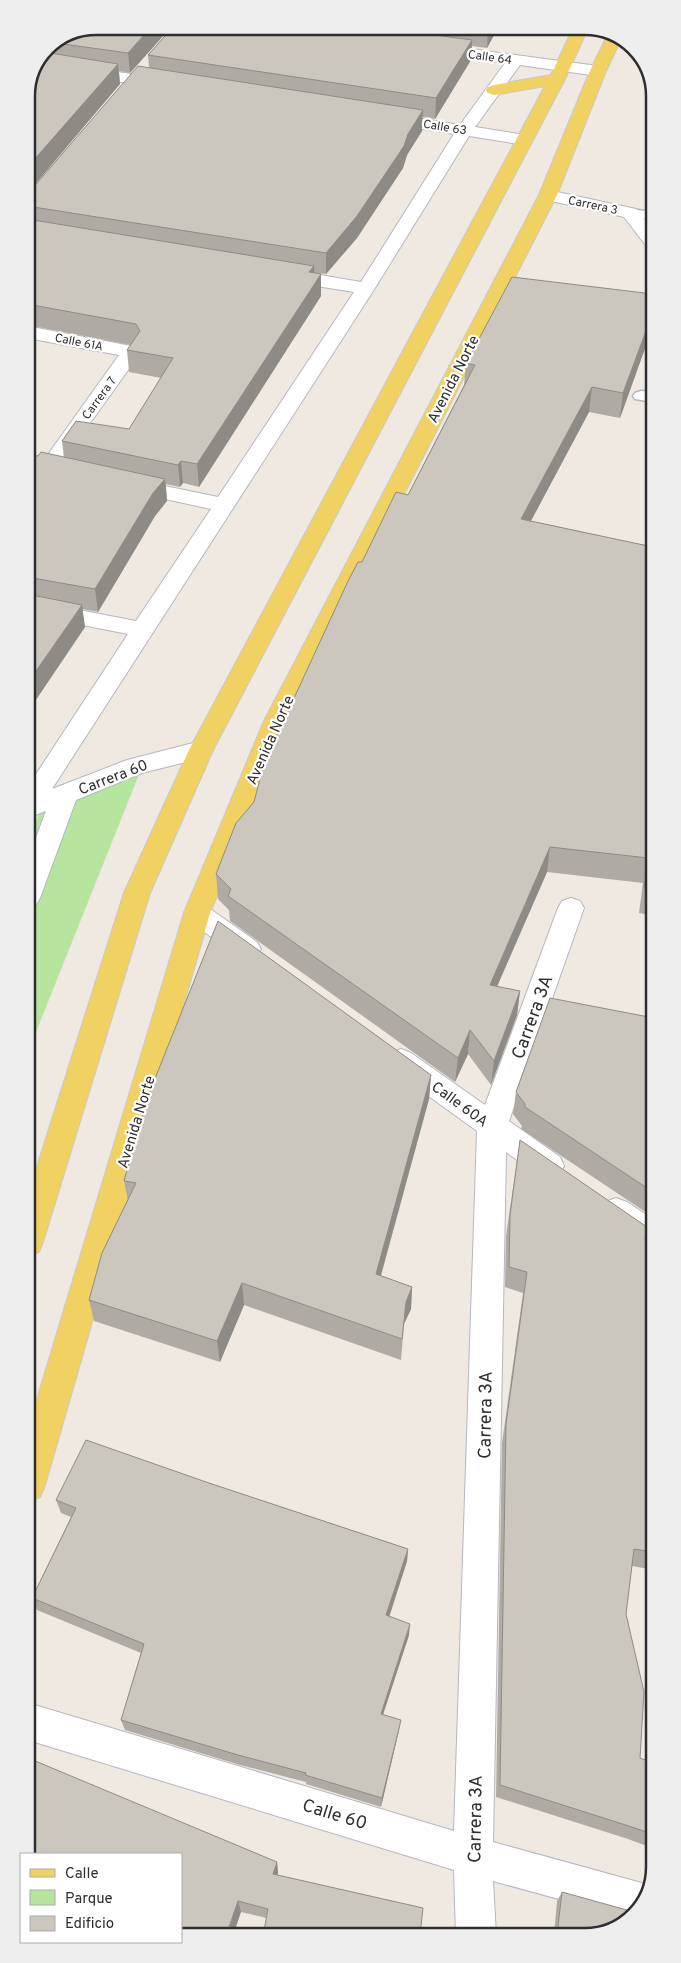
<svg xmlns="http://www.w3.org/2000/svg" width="681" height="1963" viewBox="0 0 681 1963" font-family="Overpass,sans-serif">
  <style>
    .green { fill: #b6e59e }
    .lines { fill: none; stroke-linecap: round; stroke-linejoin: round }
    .service-casing { stroke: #b4b7c1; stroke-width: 3 }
    .minor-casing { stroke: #b4b7c1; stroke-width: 2 }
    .primary-casing { stroke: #c9c9c9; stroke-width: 2 }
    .service { fill: #fff; fill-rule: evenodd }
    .minor { fill: #fff; fill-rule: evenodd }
    .primary { fill: #f2d163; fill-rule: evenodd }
    .wall { fill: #afaba4 }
    .shaded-wall { fill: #8e8b86 }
    .building { fill: #cbc7bf; stroke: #8e8b86 }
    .labels { text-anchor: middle; stroke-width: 4.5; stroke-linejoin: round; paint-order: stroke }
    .far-street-label { font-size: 12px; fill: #2e2e2e; stroke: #fff }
    .street-label { font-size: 15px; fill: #2e2e2e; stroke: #fff }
    .near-street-label { font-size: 18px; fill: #2e2e2e; stroke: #fff }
    .rim { fill: none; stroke: #2e2e2e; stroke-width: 2.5 }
  </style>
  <rect width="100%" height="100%" fill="#efe9e1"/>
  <path class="green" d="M140,772L28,1052L27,845L40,811Z"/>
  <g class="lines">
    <g class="service-casing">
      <g id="service">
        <path d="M630,209L653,212V220L625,216L623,213L625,210Z"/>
        <path d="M641,391L653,392V402L635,399L633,396L635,393Z"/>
      </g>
    </g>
    <g class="minor-casing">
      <g id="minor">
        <path d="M433,44L598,66L604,68L606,71L604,74L598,76L520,65L475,127L525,135L531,136L533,140L531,144L525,145L469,136L375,288L52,789L127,760L201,741L210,744L213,750L210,756L142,773L76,800L40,898L36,905L27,908V862L46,811L27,818V788L128,634L27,614V600L136,621L211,509L124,490L120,485L124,480L131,479L218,497L354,292L285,281L278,279L276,275L278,271L285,269L361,282L454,134L386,123L380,121L378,118L380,115L386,113L460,125L505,63L427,52L425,49L427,46Z"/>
        <path d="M41,61L166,79L172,81L174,84L172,87L166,89L37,69Z"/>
        <path d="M548,190L636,209L653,230V248L647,247L624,217L542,199L539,195L542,191Z"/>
        <path d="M27,326L131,346L138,348L141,352L56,471L49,473L42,471L39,467L119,355L27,338Z"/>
        <path d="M571,898L580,901L584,908L509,1121L560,1157L564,1166L560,1175L549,1179L538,1175L506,1152L493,1842L649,1885L640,1910L628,1918L493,1881L496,1935H456L454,1870L28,1740V1703L454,1831L477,1131L391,1069L387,1061L391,1053L401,1049L411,1053L485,1105L558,908L562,901Z"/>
        <path d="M197,903L206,906L257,942L261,949L257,956L247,960L237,956L188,920L184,913L188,906Z"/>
        <path d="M616,1198L627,1202L654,1220V1251C636,1244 609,1229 601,1211L605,1202Z"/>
      </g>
    </g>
    <g class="primary-casing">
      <g id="primary">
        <path d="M574,26H589L565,79L213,750L150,893L43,1242L39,1252L28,1256V1195L124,893L189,750L545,86L494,95L488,93L486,90L488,87L494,85L551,75Z"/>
        <path d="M608,34L621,39L606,71L557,195L288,721L210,913L45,1485L40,1497L28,1501V1429L184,913L264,721L539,195L590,71Z"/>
      </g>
    </g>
    <use href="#service" class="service"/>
    <use href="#minor" class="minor"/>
    <use href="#primary" class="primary"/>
  </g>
  <g class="wall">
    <path d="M96,26H172L130,73L119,71L120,84L29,190H31L149,68L148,55L174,26H499L487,48L472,46L471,60L435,119L422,117V131L407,155L403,168L357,238L326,274L315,273L321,274V296L199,487L183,483L180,487L166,484L167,501L155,516L98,612L82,609L85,627L27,713V455L38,456L64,458L62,441L129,429L161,378L129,372L127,350L131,345L27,325L26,92L47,47Z"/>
    <path d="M653,294V326L620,418L589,412L531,521L653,547L654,916L639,913L643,883L547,872L497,987L520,991L517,1015L491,1085L468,1054L455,1082L230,921L229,910L218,899L216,874L254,802L362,562L408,495L464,385L466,363Z"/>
    <path d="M431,1075L429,1099L381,1276L412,1287L411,1309L404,1324L401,1360L244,1305L220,1362L94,1321L89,1300L128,1201L124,1181Z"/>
    <path d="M516,1092L653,1192L647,1213L521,1129L522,1126L513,1114Z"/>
    <path d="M520,1140L654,1246V1570L632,1566L626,1614L640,1758L655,1764V1849L628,1839L496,1797L502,1443L523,1293L505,1287L506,1236Z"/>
    <path d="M209,1483L408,1549L407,1561L389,1616L409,1635L383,1714L399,1730L381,1807L306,1784V1782L240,1765L125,1730L121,1720L141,1653L37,1610L32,1598L71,1517L61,1513L56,1500Z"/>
    <path d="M277,1862L278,1873L266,1918L241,1912L181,1936Z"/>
    <path d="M562,1892L603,1934L554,1935L557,1901Z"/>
  </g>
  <g class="shaded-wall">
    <path d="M152,26H172L130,73L128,53Z"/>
    <path d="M489,26H499L487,48L488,27Z"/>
    <path d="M472,40L471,60L435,119L436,98Z"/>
    <path d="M118,64L120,84L27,194L26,169Z"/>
    <path d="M423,110L422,131L407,155L403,168L357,238L326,274V253L408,134Z"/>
    <path d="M314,266L315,284L321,274V296L199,487L197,464L309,272Z"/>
    <path d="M653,312V326L620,418L623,393Z"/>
    <path d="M592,387L589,412L518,545L521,519Z"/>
    <path d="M181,461L183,483L180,487L178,465Z"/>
    <path d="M165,479L167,501L155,516L98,612L95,589L153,493Z"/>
    <path d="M82,605L85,627L27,713V684Z"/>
    <path d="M550,847L547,872L487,1009L490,985Z"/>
    <path d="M27,906L29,914L27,929Z"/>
    <path d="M520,991L517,1015L491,1085L494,1061Z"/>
    <path d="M470,1030L468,1054L455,1082L458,1058Z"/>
    <path d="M431,1075L429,1099L375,1296L376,1274Z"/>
    <path d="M242,1283L244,1305L220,1362L217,1341Z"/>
    <path d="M412,1287L411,1309L404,1324L401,1360L406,1302Z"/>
    <path d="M408,1549L407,1561L386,1627V1615Z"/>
    <path d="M410,1624L409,1635L380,1724L381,1714Z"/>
    <path d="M401,1720L399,1730L381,1807L382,1798Z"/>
    <path d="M277,1862L278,1873L275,1885L273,1874Z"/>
    <path d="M238,1901L241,1912L233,1936H226Z"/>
  </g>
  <g class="building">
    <path d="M96,26H152L128,53L56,43Z"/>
    <path d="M174,26H368L472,40L436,98L148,55Z"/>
    <path d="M44,52L118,64L26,169V92Z"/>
    <path d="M138,66L423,110L408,134L404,146L357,216L326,253L27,206L26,191L31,190Z"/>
    <path d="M27,219L314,266L309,272L321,274L197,464L181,461L178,465L62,441L76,421L129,429L173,358L127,350L140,331L136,324L27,304Z"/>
    <path d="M512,277L653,294V312L623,393L592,387L521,519L653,547V890L644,888L648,858L550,847L490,985L520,991L494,1061L470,1030L458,1058L228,896L231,889L216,874L236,823L254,802L264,763L349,579L358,562H362L396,492L408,495L475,365L466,363Z"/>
    <path d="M41,452L165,479L153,493L95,589L27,577V455L38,456Z"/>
    <path d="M27,594L82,605L27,684Z"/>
    <path d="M218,921L431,1075L376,1274L412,1287L406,1302L402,1339L242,1283L217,1341L89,1300L102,1253L136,1183L124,1181L148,1096Z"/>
    <path d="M550,998L654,1018V1187L653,1192L525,1107V1104L516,1092Z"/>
    <path d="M520,1140L647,1227L645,1239L654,1246V1552L634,1549L626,1614L644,1692L640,1758L655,1764V1835L635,1828L500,1785L506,1424L527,1272L509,1267L510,1215Z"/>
    <path d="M86,1440L209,1483L408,1549L386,1615L410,1624L381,1714L401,1720L382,1798L305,1775L306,1773L238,1755L121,1720L144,1644L32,1598L76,1508L56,1500Z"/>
    <path d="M28,1758L277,1862L273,1874L423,1908L420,1935L263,1936L268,1909L238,1901L226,1936H181V1854H29Z"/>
    <path d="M562,1892L634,1912H636L603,1934L557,1935Z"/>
  </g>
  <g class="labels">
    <g class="far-street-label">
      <text transform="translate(490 57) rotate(8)" y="4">Calle 64</text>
      <text transform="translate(445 127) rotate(9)" y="4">Calle 63</text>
      <text transform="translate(593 205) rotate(12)" y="4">Carrera 3</text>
      <text transform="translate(79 342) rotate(11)" y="4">Calle 61A</text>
      <text transform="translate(99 398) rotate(-54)" y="4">Carrera 7</text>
    </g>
    <g class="street-label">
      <text transform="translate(453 379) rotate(-63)" y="5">Avenida Norte</text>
      <text transform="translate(270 740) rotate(-66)" y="5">Avenida Norte</text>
      <text transform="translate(113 777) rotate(-21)" y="5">Carrera 60</text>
      <text transform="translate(460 1104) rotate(36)" y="5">Calle 60A</text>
      <text transform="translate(136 1122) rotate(-73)" y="5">Avenida Norte</text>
    </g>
    <g class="near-street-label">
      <text transform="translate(532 1017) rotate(-70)" y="6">Carrera 3A</text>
      <text transform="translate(485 1415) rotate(-89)" y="6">Carrera 3A</text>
      <text transform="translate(335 1814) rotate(17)" y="6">Calle 60</text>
      <text transform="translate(475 1819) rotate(-89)" y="6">Carrera 3A</text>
    </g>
  </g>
  <path d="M0 0H681V1963H0ZM96 35H585A61 61 0 0 1 646 96V1867A61 61 0 0 1 585 1928H96A61 61 0 0 1 35 1867V96A61 61 0 0 1 96 35Z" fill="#eee" fill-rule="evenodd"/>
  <path class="rim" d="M96 35H585A61 61 0 0 1 646 96V1867A61 61 0 0 1 585 1928H96A61 61 0 0 1 35 1867V96A61 61 0 0 1 96 35Z"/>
  <rect x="20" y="1853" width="162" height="90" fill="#ffffff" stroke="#ababab"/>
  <rect x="30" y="1869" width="25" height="8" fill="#f2d163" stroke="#ababab"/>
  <text x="65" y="1878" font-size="15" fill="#2e2e2e">Calle</text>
  <rect x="30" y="1890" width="25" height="15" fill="#b6e59e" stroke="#ababab"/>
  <text x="65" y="1903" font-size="15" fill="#2e2e2e">Parque</text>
  <rect x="30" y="1916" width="25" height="15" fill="#cbc7bf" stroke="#ababab"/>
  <text x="65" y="1928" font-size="15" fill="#2e2e2e">Edificio</text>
</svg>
